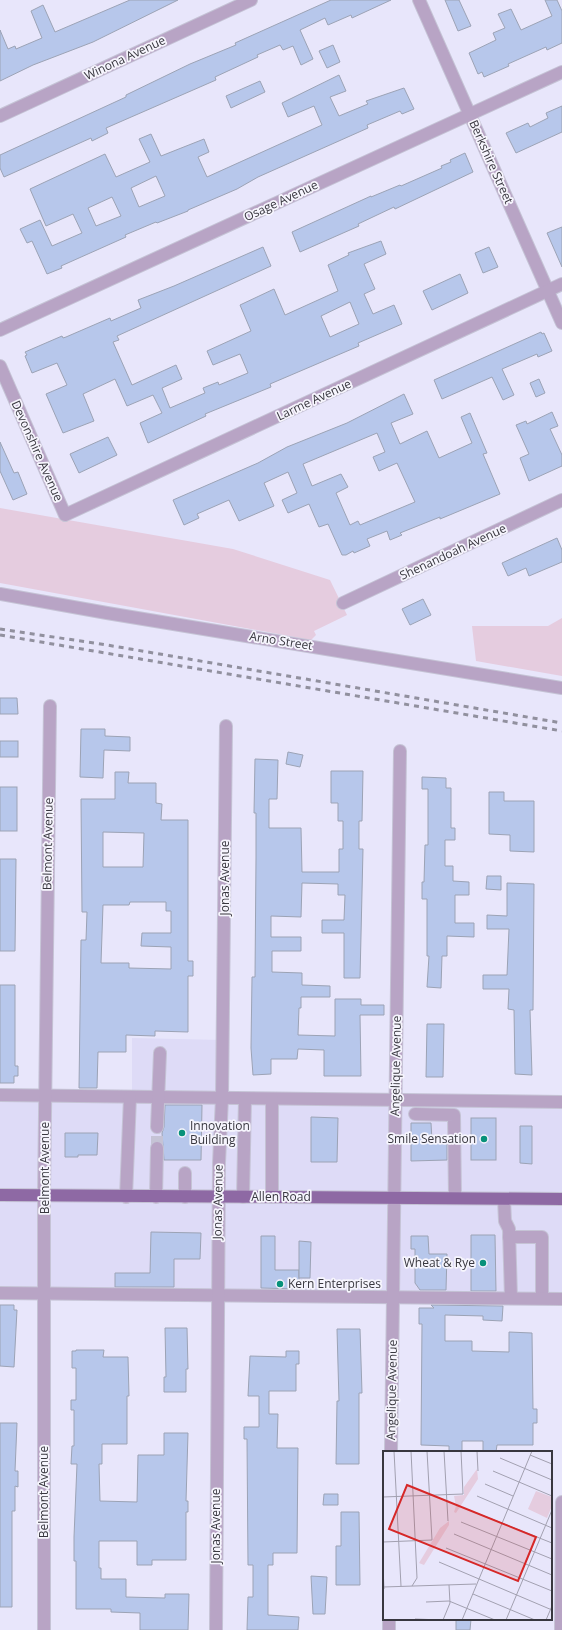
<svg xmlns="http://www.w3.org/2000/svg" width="562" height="1630" viewBox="0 0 562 1630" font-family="'Open Sans',sans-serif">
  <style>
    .built { fill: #dedbf7 }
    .green { fill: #e5ccdf }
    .building { fill: #b7c7eb; stroke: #9ca3b5; fill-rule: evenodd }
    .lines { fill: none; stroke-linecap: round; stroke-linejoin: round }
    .minor-tunnel { stroke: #c5c3d5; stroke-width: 12; stroke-dasharray: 12 6; stroke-linecap: butt }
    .minor-casing { stroke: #c5c3d5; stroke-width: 14 }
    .major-casing { stroke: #c5c3d5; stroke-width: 14 }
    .minor { stroke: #b8a4c5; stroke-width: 12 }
    .major { stroke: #8e69a4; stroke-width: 12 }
    .rail { stroke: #91909e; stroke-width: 3; stroke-dasharray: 5 5; stroke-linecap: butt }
    .poi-dot { fill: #07917a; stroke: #f6f5fd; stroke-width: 1.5 }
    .labels { text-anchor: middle; stroke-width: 3.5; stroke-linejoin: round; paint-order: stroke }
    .street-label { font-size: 12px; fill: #38373f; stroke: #f6f5fd }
    .poi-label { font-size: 12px; fill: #38373f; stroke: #f6f5fd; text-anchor: start }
    .inset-road { fill: none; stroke: #a2a0b0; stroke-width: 1 }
    .view { fill: #d62828; fill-opacity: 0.15; stroke: #d62828; stroke-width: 2 }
    .inset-edge { fill: none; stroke: #38373f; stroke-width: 2 }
  </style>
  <rect width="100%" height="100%" fill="#e8e6fb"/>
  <path class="built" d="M132,1038L223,1040L222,1097L562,1102V1299L0,1293V1095L132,1097Z"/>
  <g class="green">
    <path d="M0,508L233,549L330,580L347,615L314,631L316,635L311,640L0,583Z"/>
    <path d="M562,618V676L476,661L472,626H548Z"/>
  </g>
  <g class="building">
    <path d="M130,0H178L93,42L33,65L0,81V30L8,49L15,46L16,49L42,38L31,11L43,5L55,32Z"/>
    <path d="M331,0H391L352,18L351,15L328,25L325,18L300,30L313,59L301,65L293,46L283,50L280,45L257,55L258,57L215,77L216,80L106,128L108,133L92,141L91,138L4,177L0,168V155L126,97V95L190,64L236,45L235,43Z"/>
    <path d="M445,0H459L471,26L458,31Z"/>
    <path d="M545,0H557L562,11V43L547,50L546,47L508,64L509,66L484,77L482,72L478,74L469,53L496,40L493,33L505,28L498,14L511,9L521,30L552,16Z"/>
    <path d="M333,45L340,62L327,68L319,51Z"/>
    <path d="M339,75L346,91L330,97L339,116L368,104L366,101L404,88L414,109L402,114L400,111L367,125L368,128L258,177L237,189L188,210V211L157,223L156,222L125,235L126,237L61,266L62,268L47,274L32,241L27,243L20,229L40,220L52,246L82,233L73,214L46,226L30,189L105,154L116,177L150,162L139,139L151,134L161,156L204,139L209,152L198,157L207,177L322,125L314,106L288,117L282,103ZM156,176L165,196L139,207L131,188ZM112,197L121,216L96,226L88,208Z"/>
    <path d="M260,81L265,92L231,108L226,96Z"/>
    <path d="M562,106V132L516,153L506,133L528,123L530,127L548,118L546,113Z"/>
    <path d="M465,153L473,172L395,209L394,207L358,224L359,226L300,252L292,232L371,196V197L400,185L401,186L442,168L441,166L451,162L450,160Z"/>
    <path d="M562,227V267L547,233Z"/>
    <path d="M381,241L386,254L364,264L375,289L364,294L373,314L394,305L402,324L358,343L359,346L270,384L271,387L205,414L206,416L148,443L140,423L162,413L153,395L127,406L115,379L83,394L94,421L63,433L46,394L67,385L57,363L32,373L25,356L27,355L25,352L62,336L63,338L66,337L110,318L111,321L141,308L138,300L174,286L263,247L271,266L117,336L119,340L113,342L132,385L176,365L182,379L162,388L170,408L205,393L203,388L218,382L219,385L248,373L240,354L213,365L207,351L251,331L240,305L274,289L285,315L338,291L328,265L349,255L348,253ZM350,302L359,324L330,337L321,316Z"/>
    <path d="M489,247L498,267L483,273L475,253Z"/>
    <path d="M460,274L468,293L432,310L423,291Z"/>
    <path d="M541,332L542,334L544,333L552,351L538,357L537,354L502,369L514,395L503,400L492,377L442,399L434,380Z"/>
    <path d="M539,379L545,393L536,397L530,383Z"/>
    <path d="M404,394L413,414L391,423L400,444L427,431L439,458L472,443L461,417L470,413L487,453L483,454L500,494L440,519V517L400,533L402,535L390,540L387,531L367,539L370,546L354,553L353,551L346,555H342L328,524L319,527L309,504L288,513L282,500L297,493L288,472L264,483L274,506L239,521L229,500L197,514L199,518L184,525L173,500L258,463L287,447L347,423ZM377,433L385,452L373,457L379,471L397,463L415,502L360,525L358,521L350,525L336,493L348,487L341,474L312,486L303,464Z"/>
    <path d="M552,412L558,426L550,429L562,455V466L529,481L520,458L529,454L516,425L526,421L527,424Z"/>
    <path d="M108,437L117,455L79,473L70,454Z"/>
    <path d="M0,442L14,473L18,472L27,494L13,500L0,471Z"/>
    <path d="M557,538L562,550V562L529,576L526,568L508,576L502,563Z"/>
    <path d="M423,599L431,615L410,625L402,609Z"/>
    <path d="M0,698H17L18,714H0Z"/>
    <path d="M81,729H105V736L130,737V751L104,750L103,778L80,777Z"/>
    <rect x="0" y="741" width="18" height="16"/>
    <path d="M288,752L303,755L300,767L286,764Z"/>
    <path d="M255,759L278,760L277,799H269V828H301L302,872H339V849H343V821H338V803H331V771H363L362,821H359V849H363L360,978H344V933H322V920H344L345,895H338V884L302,883L301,917L271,916V937H301V951H272V972L302,973V985L330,986V997H301V1008H299L298,1035L335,1036V999H361V1005H384V1015H360L361,1076H324V1050L298,1049L297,1059H271V1074L253,1075L251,1048L252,977H255L256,858V813H254Z"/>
    <path d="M115,772H129L128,783H156V803L162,804L161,820H188V961H193V976H188V1032L155,1031V1036L126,1035V1052H98L97,1088H79L81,940H86L87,912H82L81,799H115ZM103,832L144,833L143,867H103ZM130,902H166V911H171V933H142L141,946L171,947V969L129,968V963H101L103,905H129Z"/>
    <path d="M422,777L446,778V788H451V828H455V840H445V866H453V881L469,882V895H455V923H474V937L447,936V956H442L441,988L427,987L429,956H427V899H422V882H424L425,845H428V789H422Z"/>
    <rect x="0" y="787" width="17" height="44"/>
    <path d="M489,792H504V801H534V852L510,851V835L489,834Z"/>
    <path d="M0,859H16L15,951H0Z"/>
    <path d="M487,876H501V890L486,889Z"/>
    <path d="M507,883L534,884L533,1010H530L532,1075L515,1074L514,1010L508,1009L509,989H483V975H507L509,929H487V915L507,916Z"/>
    <path d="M0,985H15V1066H18V1076H14V1083H0Z"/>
    <path d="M427,1024H444L443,1077H426Z"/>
    <path d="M165,1105H202L201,1160H164L162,1133L164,1127Z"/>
    <path d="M311,1117L338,1118L337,1162H311Z"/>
    <rect x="471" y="1118" width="25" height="42"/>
    <path d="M411,1123H431L432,1141H447V1160L411,1161Z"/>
    <path d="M520,1126H532V1164L520,1163Z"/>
    <path d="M65,1133H98L97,1155H78V1157H65Z"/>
    <path d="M151,1232L201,1233L200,1259H174V1287H115V1273H150Z"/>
    <path d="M471,1235H495L496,1291H471Z"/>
    <path d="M261,1236H275V1270H299V1289L261,1288Z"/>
    <path d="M411,1236H428L429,1254H447L446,1290H420L415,1283V1249H411Z"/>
    <path d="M299,1241L311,1242L310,1278H299Z"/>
    <path d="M0,1305H14V1310H17L14,1367L0,1366Z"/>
    <path d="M431,1305L503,1306L502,1321L483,1320V1316L445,1315V1341H472V1351L509,1352V1332L532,1333L533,1409H537V1423H533V1445H497L496,1452H483V1441H462V1452H449V1446L421,1445L422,1324H419V1308H434Z"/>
    <path d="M165,1328H187L188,1369H186V1392H164V1377H166Z"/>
    <path d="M337,1329H360L362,1393H359V1464H336L337,1401H339Z"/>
    <path d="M76,1350H104L103,1357H128L129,1396H127V1444H102V1464H99L100,1501L137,1502L138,1455H164V1433H188L186,1501H188V1512H186V1560H152V1565H137V1541H99V1568H101V1579H126V1597L165,1598V1594H189L188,1630H140V1613L111,1612V1609H76V1561H74V1537L77,1464H71L72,1446H74V1410H71V1400H76V1368H72V1351H76Z"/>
    <path d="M286,1351H299V1364H296V1391H269V1414H278L277,1448H298L297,1553H273V1565H268V1615L299,1617L298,1630H247L248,1597H253V1565H248L247,1439H244V1427H259V1396H248L250,1356L286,1357Z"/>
    <path d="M0,1423H17L15,1471H18V1487L15,1486V1511H12V1607H0Z"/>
    <path d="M324,1494H338V1505H323Z"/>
    <path d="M341,1512H359L360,1585H336V1546H341Z"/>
    <path d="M311,1576L327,1577L325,1614H313Z"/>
    <path d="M456,1619H471L470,1630H456Z"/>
  </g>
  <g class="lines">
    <path class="minor-tunnel" d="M157,1148V1127"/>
    <g class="minor-casing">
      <g id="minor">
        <path d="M419,0L562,323"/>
        <path d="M0,116L251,0"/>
        <path d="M0,330L562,72"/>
        <path d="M0,366L65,515L562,284"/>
        <path d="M0,594L107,613L562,688"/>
        <path d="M343,603L562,500"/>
        <path d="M0,1095L562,1102"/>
        <path d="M272,1099V1197"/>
        <path d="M415,1114L454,1115L455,1198"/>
        <path d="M157,1127L160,1053"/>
        <path d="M185,1173V1197"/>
        <path d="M126,1197L130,1097"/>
        <path d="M156,1197L157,1148"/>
        <path d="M243,1197L245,1099"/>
        <path d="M504,1199L505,1221L509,1229L511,1298"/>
        <path d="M509,1237H542V1298"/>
        <path d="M0,1293L562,1299"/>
        <path d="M391,1452L400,751"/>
        <path d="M44,1630V1196L50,706"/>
        <path d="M216,1630L219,1163L222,1098L226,726"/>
        <path d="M389,1630V1619"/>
        <path d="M561,1630L562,1502"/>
      </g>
    </g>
    <g class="major-casing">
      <path id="major" d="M0,1195L562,1199"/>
    </g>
    <use href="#minor" class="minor"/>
    <use href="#major" class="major"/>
    <g class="rail">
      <path d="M0,629L107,645L562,723"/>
      <path d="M0,635L562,731"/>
    </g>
  </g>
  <g class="poi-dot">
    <circle cx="182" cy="1133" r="4"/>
    <circle cx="484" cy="1139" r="4"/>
    <circle cx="483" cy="1263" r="4"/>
    <circle cx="280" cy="1284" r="4"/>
  </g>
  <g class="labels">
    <g class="street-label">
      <text transform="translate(125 58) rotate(-25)" y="4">Winona Avenue</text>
      <text transform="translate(491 162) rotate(66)" y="4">Berkshire Street</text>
      <text transform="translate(281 201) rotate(-25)" y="4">Osage Avenue</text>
      <text transform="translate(314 400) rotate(-25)" y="4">Larme Avenue</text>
      <text transform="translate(37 451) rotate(66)" y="4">Devonshire Avenue</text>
      <text transform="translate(453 552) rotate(-25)" y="4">Shenandoah Avenue</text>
      <text transform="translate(281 641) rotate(9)" y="4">Arno Street</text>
      <text transform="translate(48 844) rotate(-89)" y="4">Belmont Avenue</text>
      <text transform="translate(225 878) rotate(-90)" y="4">Jonas Avenue</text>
      <text transform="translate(396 1066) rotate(-89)" y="4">Angelique Avenue</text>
      <text transform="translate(45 1168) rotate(-90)" y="4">Belmont Avenue</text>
      <text x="281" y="1201">Allen Road</text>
      <text transform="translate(218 1202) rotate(-89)" y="4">Jonas Avenue</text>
      <text transform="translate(392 1390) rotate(-89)" y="4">Angelique Avenue</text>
      <text transform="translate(44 1492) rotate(-90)" y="4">Belmont Avenue</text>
      <text transform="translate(216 1526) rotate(-90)" y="4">Jonas Avenue</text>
    </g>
    <g class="poi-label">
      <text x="190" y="1130">Innovation<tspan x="190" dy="14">Building</tspan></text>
      <text x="476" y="1143" text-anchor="end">Smile Sensation</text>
      <text x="475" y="1267" text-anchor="end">Wheat &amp; Rye</text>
      <text x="288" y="1288">Kern Enterprises</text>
    </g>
  </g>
  <g transform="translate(383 1451)">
    <rect width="169" height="169" fill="#e8e6fb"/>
    <path d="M94,18L95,28L73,62L71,61L73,55L71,45L81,44V36ZM153,40L169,46V55L164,67L145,58ZM66,70V74L41,114L36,112L57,77Z" fill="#e5ccdf"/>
    <path class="inset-road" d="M11,0L18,135M28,0L34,127L29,135M61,0L65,70M94,0L95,20M147,4L169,13M117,7L169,29M110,20L169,45M102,33L130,45M94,45L169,77M0,46L80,43L78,0M86,59L169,92M78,71L169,108M71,83L169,124M0,91L49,89L44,0M63,97L169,140M56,111L169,159M0,117L1,138M0,136L93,133M90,143L152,169M43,151L66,150L112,169M32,168L58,169M60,169L67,152L66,134M79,169L149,0M123,169L169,59M163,169L169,155"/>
    <path class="view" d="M24,34L153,86L135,130L6,78Z"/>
    <rect width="169" height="169" class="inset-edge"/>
  </g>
</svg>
